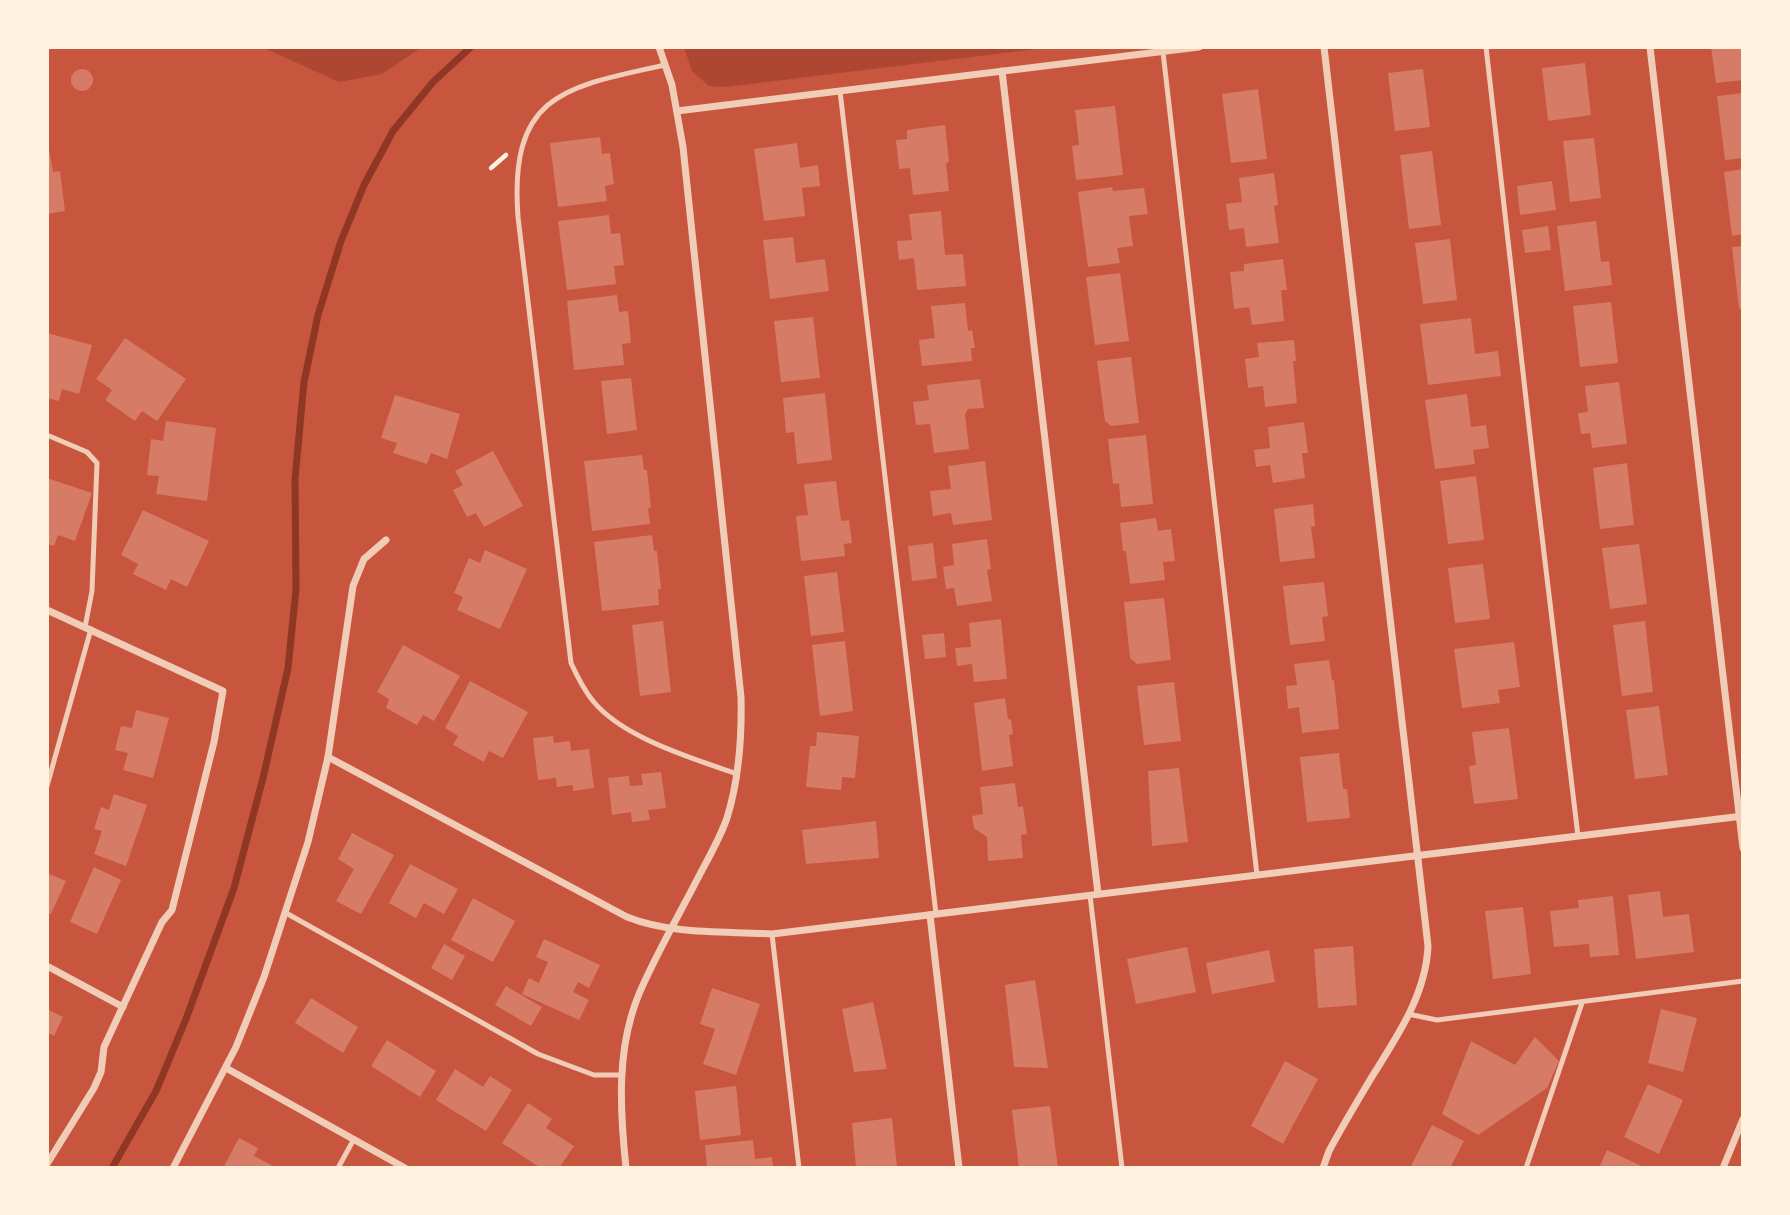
<svg xmlns="http://www.w3.org/2000/svg" width="1790" height="1215" viewBox="0 0 1790 1215" font-family="'PT Serif',serif">
  <style>
    .green { fill: #ae4732 }
    .lines { fill: none; stroke-linecap: round; stroke-linejoin: round }
    .stream { stroke: #8f3625; stroke-width: 7 }
    .building { fill: #d67c66 }
    .path { stroke: #fff3e0; stroke-width: 4.5 }
    .service { stroke: #f1ccb7; stroke-width: 5 }
    .minor { stroke: #f1ccb7; stroke-width: 7 }
  </style>
  <rect width="100%" height="100%" fill="#c8553d"/>
  <g class="green">
    <path d="M262,47H422L382,74L339,82Z"/>
    <path d="M684,47H1052L726,87L709,86L692,71Z"/>
  </g>
  <g class="lines">
    <path class="stream" d="M112,1168L156,1091L186,1019L234,888L263,778L288,668L296,589L295,479L304,382L318,315L341,241L364,185L393,131L433,82L471,47"/>
  </g>
  <g class="building">
    <path d="M1711,47H1743V80L1716,83Z"/>
    <path d="M1585,63L1591,115L1548,121L1542,68Z"/>
    <path d="M1423,69L1430,127L1395,131L1388,73Z"/>
    <circle cx="82" cy="80" r="11"/>
    <path d="M1258,89L1267,159L1231,163L1222,94Z"/>
    <path d="M1743,93V158L1725,160L1717,96Z"/>
    <path d="M1115,106L1123,175L1076,180L1072,146L1079,145L1075,110Z"/>
    <path d="M945,125L949,162L946,163L949,191L913,195L910,168L899,169L896,140L907,139V130Z"/>
    <path d="M600,137L602,154L610,153L614,184L605,186L607,201L558,207L550,143Z"/>
    <path d="M47,138L53,172L60,171L65,211L47,214Z"/>
    <path d="M1594,138L1601,198L1570,202L1563,141Z"/>
    <path d="M797,143L800,168L818,165L820,186L802,188L805,216L764,221L754,149Z"/>
    <path d="M1432,151L1441,225L1409,229L1400,155Z"/>
    <path d="M1743,169V234L1732,236L1724,172Z"/>
    <path d="M1274,173L1278,205L1274,206L1279,243L1246,247L1244,228L1229,230L1226,204L1242,202L1239,178Z"/>
    <path d="M1552,181L1556,210L1520,215L1517,186Z"/>
    <path d="M1112,187L1113,191L1144,188L1148,214L1129,216L1133,246L1117,248L1120,263L1088,267L1078,192Z"/>
    <path d="M941,211L945,255L963,254L966,286L917,290L914,258L899,260L897,241L912,240L909,214Z"/>
    <path d="M609,215L611,234L620,233L624,265L614,266L616,284L567,290L558,221Z"/>
    <path d="M1596,221L1601,262L1609,261L1612,285L1565,291L1557,226Z"/>
    <path d="M1548,226L1551,250L1525,253L1522,230Z"/>
    <path d="M793,237L796,263L825,259L829,291L770,299L763,240Z"/>
    <path d="M1450,239L1457,300L1423,304L1415,243Z"/>
    <path d="M1743,246V308L1739,309L1732,247Z"/>
    <path d="M1283,259L1287,290H1281L1284,321L1252,325L1249,307L1234,309L1230,272L1244,271V264Z"/>
    <path d="M1120,273L1129,341L1095,345L1086,277Z"/>
    <path d="M617,295L619,312L628,311L631,343L622,344L624,365L574,370L567,301Z"/>
    <path d="M1611,302L1618,363L1580,367L1573,306Z"/>
    <path d="M965,303L968,331L972,330L975,348H971L972,361L922,366L919,340L935,338L931,306Z"/>
    <path d="M813,317L820,378L781,382L774,321Z"/>
    <path d="M1471,318L1475,354L1498,351L1501,376L1428,385L1420,324Z"/>
    <path d="M47,333L92,345L79,394L62,389L59,401L47,398Z"/>
    <path d="M125,338L186,379L157,421L142,411L135,421L105,400L112,390L96,379Z"/>
    <path d="M1294,340L1296,361H1293L1297,403L1265,407L1263,386L1248,388L1245,359L1259,357L1257,343Z"/>
    <path d="M1131,357L1139,423L1111,426L1105,421L1097,361Z"/>
    <path d="M631,378L637,430L607,434L601,381Z"/>
    <path d="M980,379L984,408L968,409L965,414L969,449L934,453L930,424L916,425L913,402L929,400L927,385Z"/>
    <path d="M1619,382L1627,444L1592,448L1590,433L1581,434L1578,413L1588,412L1585,386Z"/>
    <path d="M825,393L832,460L797,464L794,432L786,433L783,398Z"/>
    <path d="M1467,394L1471,427L1486,425L1489,448L1473,450L1475,464L1435,469L1425,400Z"/>
    <path d="M395,395L460,414L447,459L431,453L427,464L393,453L397,443L381,438Z"/>
    <path d="M166,421L216,428L207,501L156,494L159,476L147,475L151,439L163,441Z"/>
    <path d="M1304,422L1308,453H1302L1305,478L1273,483L1270,465L1256,467L1254,450L1270,448L1268,427Z"/>
    <path d="M1146,435L1153,504L1121,507L1119,483L1113,484L1108,439Z"/>
    <path d="M493,451L523,506L484,527L476,513L467,517L453,490L463,485L455,471Z"/>
    <path d="M642,455L644,470H647L651,508H648L650,524L592,531L584,461Z"/>
    <path d="M985,461L992,520L953,525L951,513L933,516L930,491L951,489L948,466Z"/>
    <path d="M1627,463L1634,525L1600,529L1593,468Z"/>
    <path d="M1476,476L1484,540L1448,544L1440,481Z"/>
    <path d="M47,478L92,493L75,541L58,535L54,546L47,544Z"/>
    <path d="M836,481L841,521L849,520L852,543L844,544L845,556L801,561L796,516L808,515L804,484Z"/>
    <path d="M1313,504L1315,526L1311,527L1315,558L1280,562L1274,509Z"/>
    <path d="M143,510L209,541L187,587L171,579L166,590L133,574L138,564L121,555Z"/>
    <path d="M1156,518L1158,531L1171,529L1175,561L1163,562L1165,580L1130,584L1126,551H1123L1120,523Z"/>
    <path d="M652,535L654,551H657L661,589H658L659,605L602,611L594,542Z"/>
    <path d="M987,539L991,569L987,570L992,601L957,606L954,588L946,589L943,567L954,565L952,544Z"/>
    <path d="M933,543L937,578L912,581L908,546Z"/>
    <path d="M1639,544L1647,604L1610,609L1602,548Z"/>
    <path d="M485,550L527,569L500,629L457,610L463,597L454,593L469,558L480,563Z"/>
    <path d="M1483,564L1490,619L1455,623L1448,568Z"/>
    <path d="M837,572L844,632L811,636L804,576Z"/>
    <path d="M1324,582L1328,616L1322,617L1325,641L1290,645L1283,586Z"/>
    <path d="M1164,598L1171,660L1137,664L1130,658L1124,602Z"/>
    <path d="M1001,619L1007,679L974,682L972,664L957,666L955,648L971,647L969,623Z"/>
    <path d="M663,621L671,692L640,696L632,625Z"/>
    <path d="M1645,621L1653,692L1622,696L1613,625Z"/>
    <path d="M944,633L946,657L925,659L922,635Z"/>
    <path d="M845,641L853,711L820,716L812,645Z"/>
    <path d="M1514,642L1520,687L1498,690L1500,703L1462,708L1454,649Z"/>
    <path d="M403,645L460,676L434,721L423,715L417,725L386,708L389,699L377,692Z"/>
    <path d="M1329,660L1332,680H1334L1339,729L1302,733L1299,707L1288,709L1286,686L1297,685L1294,664Z"/>
    <path d="M470,681L528,712L503,758L489,751L484,762L453,745L458,736L445,728Z"/>
    <path d="M1174,682L1181,741L1144,745L1137,686Z"/>
    <path d="M1005,698L1008,719L1011,720L1013,734L1009,735L1013,766L982,771L974,703Z"/>
    <path d="M1659,706L1668,775L1635,779L1626,710Z"/>
    <path d="M136,710L169,718L153,778L123,770L128,753L115,750L121,726L132,728Z"/>
    <path d="M1509,728L1518,799L1474,804L1469,766L1476,765L1472,732Z"/>
    <path d="M817,732L859,736L855,778L842,777L841,790L806,787L810,746H816Z"/>
    <path d="M553,736L554,743L570,741L571,751L589,749L594,788L573,791V785L557,787L556,778L538,780L533,738Z"/>
    <path d="M1339,753L1343,789H1347L1350,818L1307,822L1300,757Z"/>
    <path d="M1179,768L1188,842L1152,846L1148,771Z"/>
    <path d="M661,772L666,808L648,810L650,820L632,822L631,812L612,815L608,778L629,776L630,786L643,785L641,774Z"/>
    <path d="M1015,783L1018,807L1023,806L1027,834L1021,835L1023,858L988,861L987,837L974,828L972,816L983,814L980,787Z"/>
    <path d="M114,794L147,805L126,866L94,854L102,831L94,829L101,807L109,810Z"/>
    <path d="M876,821L879,858L806,864L802,830Z"/>
    <path d="M352,833L394,855L361,914L336,901L354,869L338,859Z"/>
    <path d="M410,864L458,889L444,914L424,903L416,918L389,903Z"/>
    <path d="M94,867L121,880L97,934L70,922Z"/>
    <path d="M47,873L66,881L51,914L47,913Z"/>
    <path d="M1660,891L1663,917L1689,914L1694,952L1636,959L1628,895Z"/>
    <path d="M1613,896L1619,955L1590,957L1589,944L1554,947L1550,911L1579,908L1578,900Z"/>
    <path d="M473,898L515,921L493,962L451,940Z"/>
    <path d="M1523,907L1531,974L1493,979L1485,911Z"/>
    <path d="M544,939L600,965L589,988L578,982L573,992L589,1000L579,1020L522,994L529,978L539,983L548,962L536,957Z"/>
    <path d="M444,944L465,956L452,980L431,968Z"/>
    <path d="M1353,946L1357,1005L1318,1008L1314,949Z"/>
    <path d="M1187,947L1196,992L1136,1004L1127,959Z"/>
    <path d="M1269,950L1275,982L1212,994L1206,963Z"/>
    <path d="M1035,980L1048,1068L1014,1067L1005,985Z"/>
    <path d="M506,986L542,1007L531,1026L495,1005Z"/>
    <path d="M712,988L760,1004L736,1075L703,1064L715,1029L700,1024Z"/>
    <path d="M311,998L358,1027L343,1053L295,1023Z"/>
    <path d="M873,1002L887,1069L854,1072L842,1009Z"/>
    <path d="M47,1009L63,1017L54,1036L47,1032Z"/>
    <path d="M1661,1009L1697,1018L1683,1072L1648,1063Z"/>
    <path d="M1535,1037L1559,1061L1547,1088L1478,1135L1442,1114L1471,1041L1515,1065Z"/>
    <path d="M387,1040L436,1071L420,1097L371,1066Z"/>
    <path d="M1285,1061L1318,1079L1283,1144L1251,1126Z"/>
    <path d="M455,1069L483,1087L490,1076L512,1090L486,1131L436,1100Z"/>
    <path d="M1648,1084L1683,1100L1659,1154L1624,1137Z"/>
    <path d="M736,1086L741,1135L700,1140L695,1091Z"/>
    <path d="M528,1103L552,1119L546,1128L574,1146L559,1168H541L502,1143Z"/>
    <path d="M1050,1106L1058,1168H1019L1012,1110Z"/>
    <path d="M892,1118L897,1168H856L852,1123Z"/>
    <path d="M1432,1125L1464,1141L1450,1168H1410Z"/>
    <path d="M239,1138L258,1148L254,1156L277,1168H223Z"/>
    <path d="M753,1140L755,1159L772,1157L773,1168H707L705,1145Z"/>
    <path d="M1607,1150L1646,1168H1599Z"/>
  </g>
  <g class="lines">
    <path class="path" d="M491,168L506,155"/>
    <g class="service">
      <path d="M1486,47L1535,478L1578,836"/>
      <path d="M1163,52L1257,875"/>
      <path d="M665,65C563,87 509,95 518,217L571,663C577,676 583,689 593,701C623,738 692,758 737,774"/>
      <path d="M840,91L936,914"/>
      <path d="M47,435L87,452L97,463L92,591L85,627"/>
      <path d="M47,786L91,629"/>
      <path d="M1090,895L1122,1168"/>
      <path d="M286,913L538,1054L594,1075H622"/>
      <path d="M772,934L799,1168"/>
      <path d="M1408,1014L1437,1020L1743,981"/>
      <path d="M338,1168L354,1139"/>
      <path d="M1526,1168L1582,1003"/>
    </g>
    <g class="minor">
      <path d="M1650,47L1743,848"/>
      <path d="M1002,71L1098,894"/>
      <path d="M677,111L1199,47"/>
      <path d="M47,610L223,691L214,742L172,910L162,922L104,1047L101,1072L94,1088L47,1164"/>
      <path d="M328,757L627,917C673,935 723,931 772,934L1743,816"/>
      <path d="M930,915L959,1168"/>
      <path d="M47,966L123,1007"/>
      <path d="M226,1068L405,1168"/>
      <path d="M173,1168L236,1047L264,977L308,842L328,757L353,586L364,559L386,540"/>
      <path d="M626,1168C620,1111 616,1049 639,994C656,954 679,915 699,876C709,857 720,838 727,818C739,779 742,738 741,697L683,147L672,85L659,47"/>
      <path d="M1323,1168L1329,1151C1343,1125 1358,1100 1373,1075C1398,1035 1426,994 1428,946L1324,47"/>
      <path d="M1723,1168L1743,1119"/>
    </g>
  </g>
  <rect width="1790" height="1215" fill="none" stroke="#fff3e0" stroke-width="98"/>
</svg>
